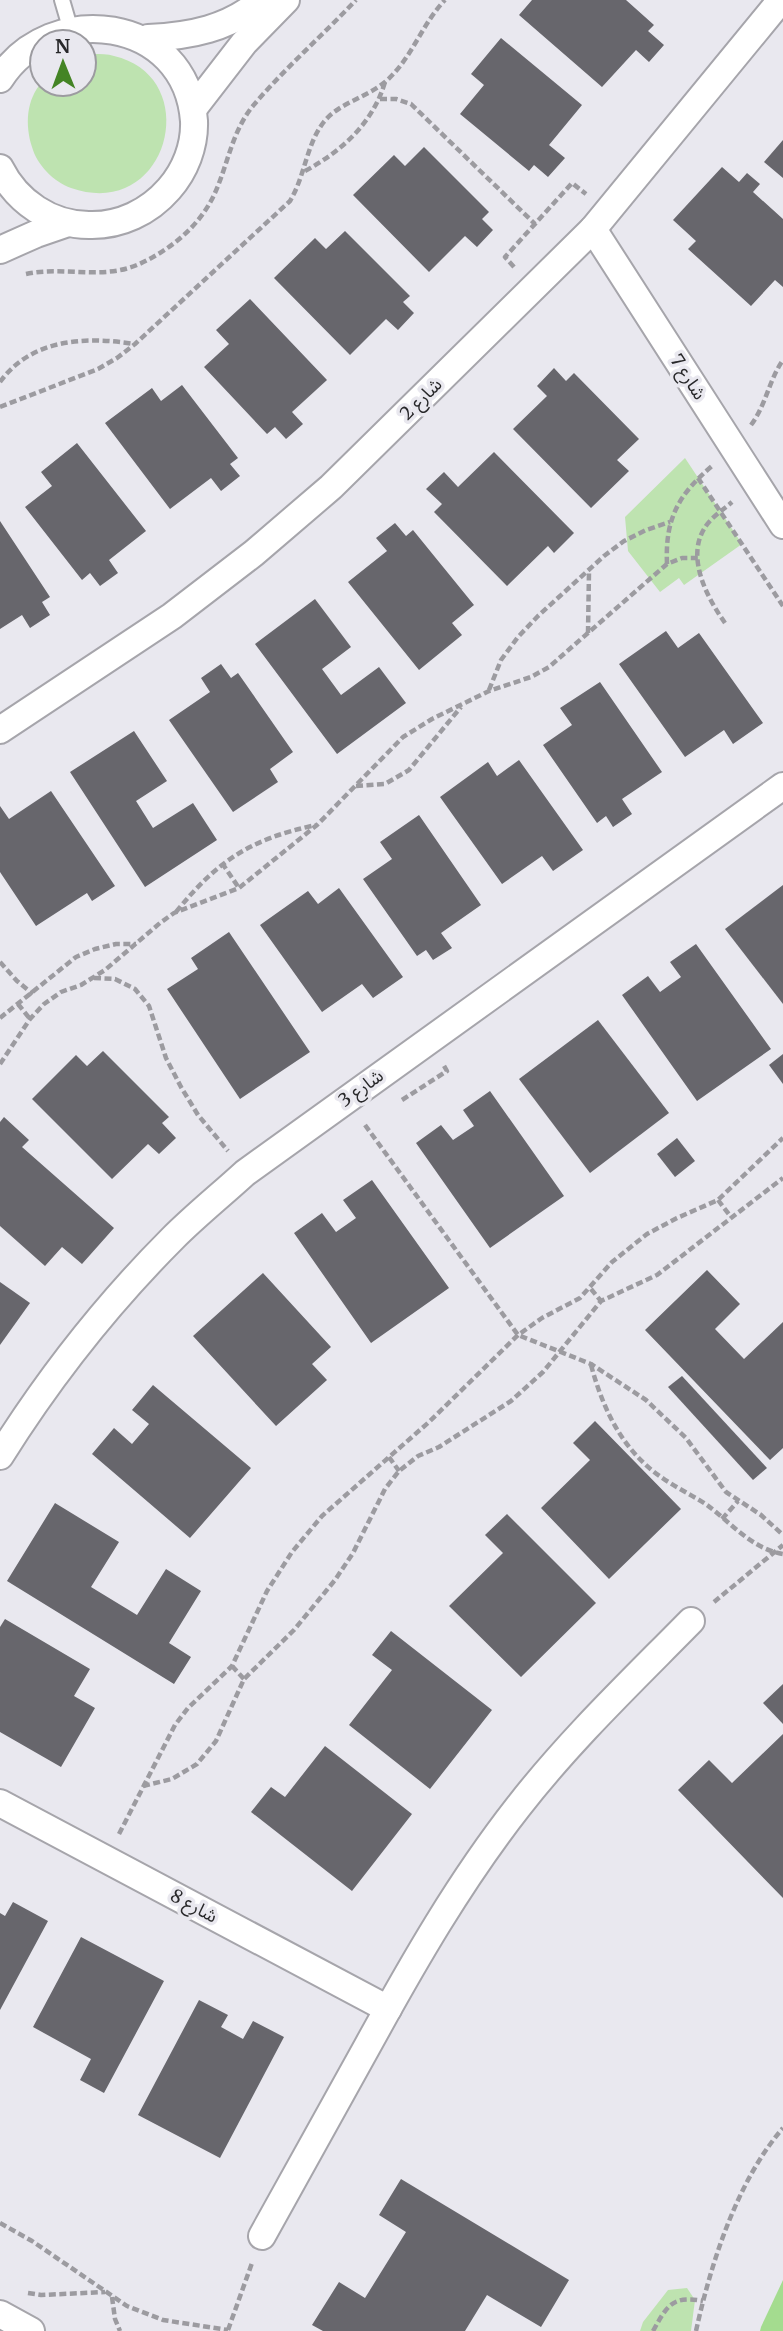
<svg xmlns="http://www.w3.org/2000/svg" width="783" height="2331" viewBox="0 0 783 2331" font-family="Merriweather,'Noto Sans Arabic',serif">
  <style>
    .green { fill: #bee3b0 }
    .water { fill: #a4dc8f }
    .building { fill: #67666c }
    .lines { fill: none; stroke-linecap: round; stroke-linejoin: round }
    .service-casing { stroke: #a6a5ab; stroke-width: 18 }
    .minor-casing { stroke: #a6a5ab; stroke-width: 30 }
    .path { stroke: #9c9ba0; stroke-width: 4.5; stroke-dasharray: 7 3.5; stroke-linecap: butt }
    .service { stroke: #fff; stroke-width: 14 }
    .minor { stroke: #fff; stroke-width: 26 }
    .labels { text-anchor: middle; stroke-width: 7; stroke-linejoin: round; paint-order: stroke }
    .street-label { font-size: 18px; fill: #28282a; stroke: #e9e8ef }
  </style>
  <rect width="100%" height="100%" fill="#e9e8ef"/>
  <g class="green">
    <path d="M93,54C100,54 108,54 114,56C205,77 169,222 71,188C54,182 37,165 32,147C25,125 26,100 42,82V84H84V56Z"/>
    <path d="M685,458L742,544L684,585L679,578L660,592L628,551L625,517Z"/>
    <path d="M687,2288L695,2300L691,2331H640L643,2322L668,2290Z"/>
  </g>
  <path class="water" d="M783,2280V2331H760L761,2327Z"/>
  <g class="building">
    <path d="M532,0H626L654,25L648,31L664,45L649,62L636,50L602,87L519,15Z"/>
    <path d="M501,38L582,105L549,145L565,158L548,177L534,165L529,171L460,114L484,85L471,74Z"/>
    <path d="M783,140V178L764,162Z"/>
    <path d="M424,147L489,212L482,219L493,230L477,247L465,236L429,272L353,195L394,155L405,166Z"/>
    <path d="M722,167L739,182L747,173L760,184L753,192L783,219V287L775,280L751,306L688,249L696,241L673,220Z"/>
    <path d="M345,231L410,296L403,302L414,313L398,330L386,319L350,355L274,278L315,238L326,249Z"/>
    <path d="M250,299L327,380L292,412L303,424L286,439L275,427L267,434L204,367L229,344L216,330Z"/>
    <path d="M554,368L566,381L574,373L639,439L617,460L629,471L591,508L513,429L547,396L537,386Z"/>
    <path d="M182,385L238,458L230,464L240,476L221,491L211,478L170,509L105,423L152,388L161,401Z"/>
    <path d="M77,443L146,531L109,560L118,573L100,586L90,573L82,580L25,507L52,486L41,472Z"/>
    <path d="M494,452L574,533L554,553L548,546L507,586L434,512L442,504L426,489L444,472L458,487Z"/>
    <path d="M0,521L50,597L42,602L50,615L30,628L22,615L0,629Z"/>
    <path d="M395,523L406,536L413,530L474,605L452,623L462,635L419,670L348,582L387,551L376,538Z"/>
    <path d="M315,599L351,647L322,669L341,695L379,667L406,703L337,754L255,644Z"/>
    <path d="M666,631L678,648L699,633L763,723L733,744L724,730L685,757L619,664Z"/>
    <path d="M221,664L231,678L238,673L293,752L270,769L278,782L233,812L169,720L210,692L201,678Z"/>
    <path d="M600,682L662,772L622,799L632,814L613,827L606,816L597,823L543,745L572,725L560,708Z"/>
    <path d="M134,731L167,781L136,801L153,828L193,803L217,840L145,887L70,772Z"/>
    <path d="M519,760L583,850L553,871L542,856L502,884L440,797L488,762L497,776Z"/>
    <path d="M51,791L115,886L92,901L87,893L36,926L0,872V806L9,819Z"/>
    <path d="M419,815L481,905L441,933L452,948L433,960L426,950L417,956L363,879L392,859L380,842Z"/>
    <path d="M783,885V1004L725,929Z"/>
    <path d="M339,888L403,977L373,998L362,984L322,1012L260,925L308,891L318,904Z"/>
    <path d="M229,932L310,1052L240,1099L167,989L198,969L191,958Z"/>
    <path d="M696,944L771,1049L697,1101L622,995L648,976L660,992L681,977L670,962Z"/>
    <path d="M598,1020L669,1113L590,1173L519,1079Z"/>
    <path d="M103,1051L169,1117L162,1123L176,1138L159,1154L148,1144L112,1179L32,1099L76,1055L87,1066Z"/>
    <path d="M783,1054V1084L769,1065Z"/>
    <path d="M490,1091L564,1196L490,1248L416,1143L441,1125L453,1140L474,1126L463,1110Z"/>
    <path d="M4,1117L29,1140L22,1147L114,1228L82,1264L62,1247L45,1266L0,1226V1122Z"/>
    <path d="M677,1138L695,1161L675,1177L657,1154Z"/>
    <path d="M372,1180L449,1288L371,1343L294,1233L322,1213L336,1232L356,1218L343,1200Z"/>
    <path d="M707,1270L740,1304L715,1329L744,1359L783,1322V1448L770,1460L645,1330Z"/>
    <path d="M263,1273L331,1347L312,1364L327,1380L276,1426L193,1336Z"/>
    <path d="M0,1282L30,1303L0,1345Z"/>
    <path d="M682,1376L767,1468L753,1480L668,1387Z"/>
    <path d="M153,1385L251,1468L190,1538L92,1454L114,1428L132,1444L149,1424L132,1410Z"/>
    <path d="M595,1421L681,1509L609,1579L541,1508L590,1460L573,1443Z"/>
    <path d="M55,1503L119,1542L91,1587L137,1615L166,1569L201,1591L169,1643L191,1657L174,1684L7,1581Z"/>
    <path d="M507,1514L596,1603L521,1677L449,1606L503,1553L485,1535Z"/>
    <path d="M5,1619L90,1669L74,1696L95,1708L61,1767L0,1732V1627Z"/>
    <path d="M391,1631L492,1710L430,1789L349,1725L392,1670L372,1655Z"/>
    <path d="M783,1684V1724L763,1703Z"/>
    <path d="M783,1734V1898L678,1790L709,1760L732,1783Z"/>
    <path d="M325,1746L412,1814L352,1891L251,1812L271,1787L285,1797Z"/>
    <path d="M13,1902L48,1921L0,2010V1913L5,1916Z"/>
    <path d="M81,1937L164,1981L104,2093L80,2080L91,2059L33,2027Z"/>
    <path d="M199,2000L228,2015L221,2027L243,2039L253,2021L284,2037L220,2158L138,2115Z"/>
    <path d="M401,2179L569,2280L541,2327L487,2295L465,2331H323L312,2325L339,2282L365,2298L406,2232L379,2215Z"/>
  </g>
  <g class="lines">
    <g class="service-casing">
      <path id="service" d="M62,0L69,24"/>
    </g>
    <g class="minor-casing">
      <g id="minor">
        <path d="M148,38C190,36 229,29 262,0"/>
        <path d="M0,79C50,0 186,15 194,121C195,146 185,171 169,189C149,212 120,226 89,225C51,225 17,202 0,168"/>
        <path d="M193,109L244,43L286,0"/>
        <path d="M593,229L783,525"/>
        <path d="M0,250L36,234L68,223"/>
        <path d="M0,730L172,616L254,553L331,487L593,229L781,0"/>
        <path d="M0,1456C49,1378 107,1304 173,1238C196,1215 221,1195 245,1173L783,786"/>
        <path d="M0,1803L388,2009"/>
        <path d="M262,2236C297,2172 333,2109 368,2045C413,1963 460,1881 518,1807C570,1740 632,1681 691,1621"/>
        <path d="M0,2314L31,2331"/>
      </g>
    </g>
    <g class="path">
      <path d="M380,99H396L411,104L535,224"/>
      <path d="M305,171C342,151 373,123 385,82"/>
      <path d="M514,267L505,257L572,183L586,194"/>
      <path d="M26,274C63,266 101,280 137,265C169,251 199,227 214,195C228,165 231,134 252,107C283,70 323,35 356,0"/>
      <path d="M0,382C31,339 85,336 134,344"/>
      <path d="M0,407L98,369L117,358L135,344L290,201C305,176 306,146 323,123C338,103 366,98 385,82C412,59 421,25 445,0"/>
      <path d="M751,425C766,405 769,380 783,360"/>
      <path d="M698,478L783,606"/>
      <path d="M667,564C665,519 678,495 712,466"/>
      <path d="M725,623C708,599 686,559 704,529C710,518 723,510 732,502"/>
      <path d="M588,633L589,572"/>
      <path d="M489,690L501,660L518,637L538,616L604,556L624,541L646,530L670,522"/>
      <path d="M356,786L385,784L409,770L461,707"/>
      <path d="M222,863L239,888"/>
      <path d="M176,912C218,860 251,839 316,825"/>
      <path d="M0,962L17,981L33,994"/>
      <path d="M94,978L115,979L135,989L149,1006L166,1058L181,1087L198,1115L228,1151"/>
      <path d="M18,1004L30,1019"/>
      <path d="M0,1018L76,957L95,949L116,944H136"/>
      <path d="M0,1064L30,1019L44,1004L61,992L81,985L105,970L160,923L174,913L239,888L317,825L403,737L432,719L489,691L531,677L549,667L667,564L682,558H699"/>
      <path d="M402,1100L447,1071L443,1064"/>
      <path d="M365,1125L518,1335L591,1364L646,1400L686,1438L726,1492L761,1515L783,1535"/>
      <path d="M718,1200L731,1217"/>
      <path d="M591,1289L601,1301"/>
      <path d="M591,1365C603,1409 622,1450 661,1477C675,1487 692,1495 707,1505C730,1522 752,1549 783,1554"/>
      <path d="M389,1457L399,1471"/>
      <path d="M722,1519L738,1501"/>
      <path d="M714,1602L783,1545"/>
      <path d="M232,1666L244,1679"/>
      <path d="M143,1786L172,1779L197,1764L216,1741L244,1679L294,1630L335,1580L353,1553L385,1489L399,1471L418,1456L439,1447L511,1401L543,1372L601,1301L657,1275L783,1178"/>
      <path d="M119,1834L175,1725L188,1708L232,1666L267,1591L292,1552L322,1516L429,1422L518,1335L542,1318L580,1298L612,1262L647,1234L677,1218L718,1200L783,1138"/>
      <path d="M0,2223L32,2241L127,2306L163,2320L228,2330"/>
      <path d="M28,2293L41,2295L105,2292"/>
      <path d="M112,2297L115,2319L120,2331"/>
      <path d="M228,2330L252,2263"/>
      <path d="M653,2331C667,2306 672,2295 703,2301"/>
      <path d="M696,2331C711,2263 737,2181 783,2128"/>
    </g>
    <use href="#service" class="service"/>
    <use href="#minor" class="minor"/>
  </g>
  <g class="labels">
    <g class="street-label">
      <text transform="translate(688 377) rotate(57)" y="6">شارع 7</text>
      <text transform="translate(421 399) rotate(-45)" y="6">شارع 2</text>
      <text transform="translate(361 1088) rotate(-36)" y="6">شارع 3</text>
      <text transform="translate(194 1906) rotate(28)" y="6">شارع 8</text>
    </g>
  </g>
  <g transform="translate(63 63) rotate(359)"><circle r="33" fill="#e9e8ef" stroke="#9c9ba0" stroke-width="2"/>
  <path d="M0-5L12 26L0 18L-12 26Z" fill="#448425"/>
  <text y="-10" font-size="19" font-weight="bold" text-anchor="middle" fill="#28282a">N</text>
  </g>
</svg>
